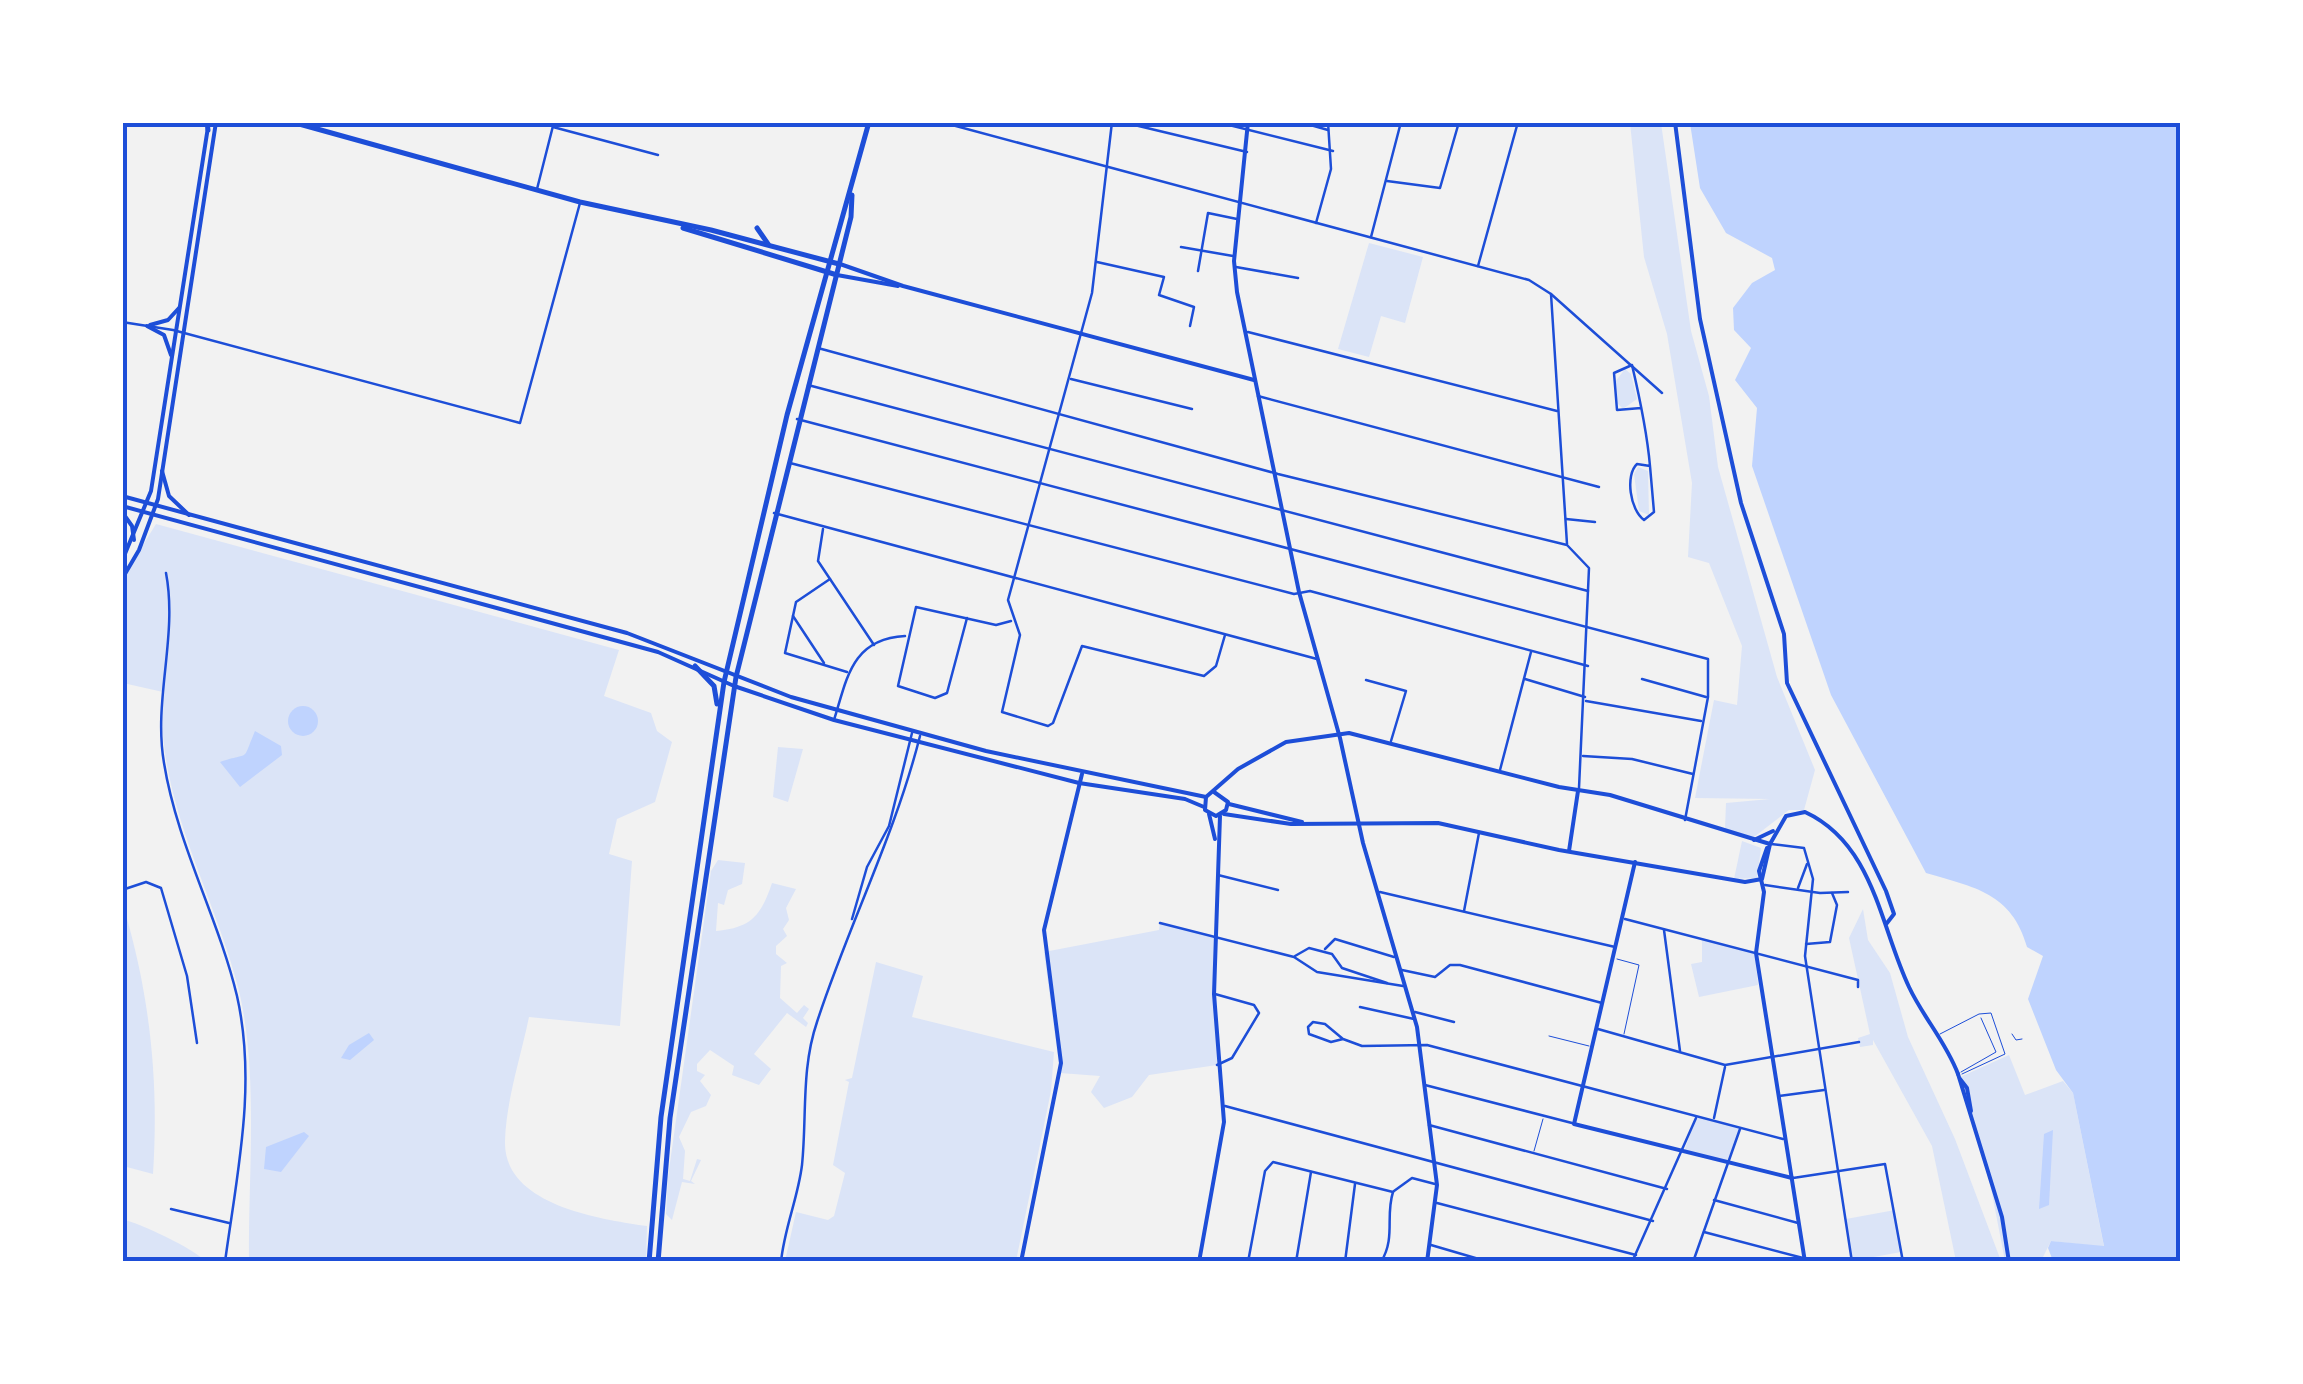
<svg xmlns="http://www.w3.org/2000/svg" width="2303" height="1384" viewBox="0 0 2303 1384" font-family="Ubuntu,sans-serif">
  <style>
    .green { fill: #dbe4f7 }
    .water { fill: #bfd3fe }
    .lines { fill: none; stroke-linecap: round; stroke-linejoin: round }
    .service { stroke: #1d4ed8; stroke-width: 1 }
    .minor { stroke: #1d4ed8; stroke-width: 2.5 }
    .tertiary { stroke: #1d4ed8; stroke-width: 4 }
    .secondary { stroke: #1d4ed8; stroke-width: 4 }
    .primary { stroke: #1d4ed8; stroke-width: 5 }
    .neatline { fill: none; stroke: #1d4ed8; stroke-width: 4 }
  </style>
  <rect width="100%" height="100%" fill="#f2f2f2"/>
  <g class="green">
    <path d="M1630,123H1661L1691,331L1709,396L1718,467L1777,677L1815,770L1804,810H1789L1754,837L1725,829L1726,803L1770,799L1695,798L1714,700L1737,705L1742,646L1709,563L1688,557L1692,483L1667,334L1644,257Z"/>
    <path d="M1369,243L1423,257L1405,323L1381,316L1369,357L1338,349Z"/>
    <path d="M1625,369L1631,374L1637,399L1623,409L1617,403L1615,382Z"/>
    <path d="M1638,467L1648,471L1649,515L1639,511L1634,474Z"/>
    <path d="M156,524L619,650L604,696L651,713L657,731L672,742L655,802L617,819L609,854L632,861L620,1026L529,1017C521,1056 506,1101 505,1141C503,1205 600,1219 647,1226L646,1261H249C248,1175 259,1070 238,987C213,890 154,794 163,692L123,683L122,579Z"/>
    <path d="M778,747L803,749L788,802L773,797Z"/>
    <path d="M1742,841L1761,848L1757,878L1734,879Z"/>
    <path d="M718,860L745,863L742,884L728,890L724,905L718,903L716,931C751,928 761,916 772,883L796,889L786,908L789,920L783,929L787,936L776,946V954L787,963L781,966L780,998L797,1013L804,1005L809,1009L803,1018L808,1023L806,1027L787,1013L754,1054L771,1069L759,1085L732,1075L734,1066L710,1050L697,1064V1071L705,1075L700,1081L711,1095L706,1106L691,1112L679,1137L685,1151L683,1179L690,1181L697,1159L701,1160L691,1181L695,1184L682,1182L672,1220L666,1214L668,1177L711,871Z"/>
    <path d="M123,905C150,995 159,1080 153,1174L123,1166Z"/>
    <path d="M1863,909L1868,940L1890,973L1908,1037L1955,1139L2001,1261H1956L1932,1146L1873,1040V1045L1860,1047L1858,1038L1870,1034L1849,938Z"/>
    <path d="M1160,923L1216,936L1217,1065L1149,1075L1132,1097L1104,1108L1091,1092L1100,1076L1060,1073L1044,952L1159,930Z"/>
    <path d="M1702,938L1755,953L1758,985L1699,997L1691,964L1702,962Z"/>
    <path d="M876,962L923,976L912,1017L1054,1052L1051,1091L1016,1261H785L796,1212L828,1220L834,1216L845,1173L833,1165L849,1082L845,1080L852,1078Z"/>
    <path d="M2009,1055L2025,1095L2063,1081L2073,1093L2104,1247L2051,1241L2041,1261H2005L1990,1183L1958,1078Z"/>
    <path d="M1696,1117L1740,1128L1726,1164L1684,1152Z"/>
    <path d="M1895,1210L1901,1252L1852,1261L1846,1219Z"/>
    <path d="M122,1219C141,1224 193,1248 205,1261H123Z"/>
  </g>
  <g class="water">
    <path d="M1690,123H2180V1261H2053L2048,1248L2051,1241L2104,1246L2073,1093L2056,1070L2028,999L2043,956L2027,947C2012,893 1974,887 1926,873L1831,695L1752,466L1757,408L1735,380L1751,348L1734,330L1733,308L1752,283L1775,270L1772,258L1726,233L1700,188Z"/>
    <circle cx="303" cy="721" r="15"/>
    <path d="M255,731L281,746L282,755L240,787L220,762C252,751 241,764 255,731Z"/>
    <path d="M369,1033L374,1040L350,1060L341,1058L349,1045Z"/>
    <path d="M2053,1130L2049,1205L2039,1209L2044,1134Z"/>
    <path d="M304,1132L309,1136L281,1172L264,1169L266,1147Z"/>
  </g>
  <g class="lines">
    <g class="service">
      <path d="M1617,959L1639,965L1624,1034"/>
      <path d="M1940,1034L1979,1014L1991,1013L2005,1054L1962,1074"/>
      <path d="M2012,1034L2016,1040L2022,1039"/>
      <path d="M1549,1036L1589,1046"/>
      <path d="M1961,1072L1996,1052L1981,1018"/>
      <path d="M1534,1151L1543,1119"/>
    </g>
    <g class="minor">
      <path d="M941,122L1529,280L1551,294L1662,393"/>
      <path d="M1112,122L1092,293L1008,600L1020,635L1002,712L1048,726L1053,723L1082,646L1204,676L1216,666L1225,635"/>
      <path d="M1122,122L1247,152"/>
      <path d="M1217,122L1333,151"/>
      <path d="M1300,122L1328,130"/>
      <path d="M553,127L658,155"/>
      <path d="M1387,181L1440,188L1459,122"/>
      <path d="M537,189L554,122"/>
      <path d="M1316,223L1331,169L1328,122"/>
      <path d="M1371,237L1401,122"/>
      <path d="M1181,247L1233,256"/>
      <path d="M1097,262L1164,277L1159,295L1194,307L1190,326"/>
      <path d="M1478,266L1518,122"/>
      <path d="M1236,267L1298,278"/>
      <path d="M1198,271L1208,213L1237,219"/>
      <path d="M1551,294L1567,544"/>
      <path d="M122,322L173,330L520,423L580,203"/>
      <path d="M1248,332L1557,411"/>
      <path d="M818,348L1278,474L1567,545L1589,568L1579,788"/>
      <path d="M1071,379L1192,409"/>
      <path d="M808,385L1588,591"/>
      <path d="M1258,396L1599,487"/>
      <path d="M1641,408L1617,410L1614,373L1632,365C1640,399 1647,432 1650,466L1637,464C1625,475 1630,510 1644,520L1654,512L1650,466"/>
      <path d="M797,419L1708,659V697L1685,820"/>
      <path d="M790,463L1294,594L1310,591L1588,666"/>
      <path d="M774,513L1317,659"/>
      <path d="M1566,519L1595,522"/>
      <path d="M823,529L818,561L874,645"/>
      <path d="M166,573C178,636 153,700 164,763C177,844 218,917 237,996C257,1085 237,1173 225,1262"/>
      <path d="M830,579L796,602L785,653L847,672"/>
      <path d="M793,616L824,663"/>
      <path d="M967,618L947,693L935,698L898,686L916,607L996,625L1011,621"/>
      <path d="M1525,679L1585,697"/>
      <path d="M1642,679L1706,697"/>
      <path d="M1366,680L1406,691L1391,741"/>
      <path d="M1586,701L1701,721"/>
      <path d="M834,720C847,679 851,639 905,636"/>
      <path d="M1583,756L1632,759L1693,774"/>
      <path d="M1500,770L1531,652"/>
      <path d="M1771,844L1804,848L1813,879L1805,956L1852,1262"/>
      <path d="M1218,875L1278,890"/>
      <path d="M1765,885L1820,893L1848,892"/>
      <path d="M1798,888L1807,864"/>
      <path d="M122,890L146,882L161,888L187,976L197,1043"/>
      <path d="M1380,892L1615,947"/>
      <path d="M1464,911L1479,833"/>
      <path d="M852,919L867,867L889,826L912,733"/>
      <path d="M1625,919L1858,980V987"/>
      <path d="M1160,923L1294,957L1317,972L1403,986"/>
      <path d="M1664,930L1680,1051"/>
      <path d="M1806,944L1830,942L1837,905L1832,893"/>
      <path d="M1325,949L1335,939L1394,957"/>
      <path d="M1295,956L1309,948L1332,954L1342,968L1387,983"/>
      <path d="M1402,970L1435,977L1450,965H1460L1602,1003"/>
      <path d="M1215,994L1254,1005L1259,1013L1232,1058L1217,1065"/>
      <path d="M1360,1007L1414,1019"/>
      <path d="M1415,1012L1454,1022"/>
      <path d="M1598,1029L1725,1065L1859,1042"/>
      <path d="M1343,1039L1331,1042L1309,1034L1308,1027L1313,1022L1325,1024L1343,1039L1362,1046L1427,1045L1783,1139"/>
      <path d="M1425,1085L1572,1123"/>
      <path d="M1779,1096L1824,1090"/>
      <path d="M1225,1106L1653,1221"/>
      <path d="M1714,1118L1725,1067"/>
      <path d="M1429,1125L1667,1189"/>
      <path d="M1793,1178L1885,1164L1903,1262"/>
      <path d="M1394,1191L1412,1178L1435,1184"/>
      <path d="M1714,1200L1798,1223"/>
      <path d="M1437,1203L1636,1255"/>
      <path d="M171,1209L229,1223"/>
      <path d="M1704,1232L1803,1258"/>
      <path d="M1431,1245L1489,1262"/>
      <path d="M781,1262C784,1229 798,1198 802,1165C807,1116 801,1069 817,1022C849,924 895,835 920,736"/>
      <path d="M1090,1262H1095"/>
      <path d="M1248,1262L1265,1171L1273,1162L1393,1192"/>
      <path d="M1275,1262L1294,1261"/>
      <path d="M1296,1262L1311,1172"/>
      <path d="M1345,1262L1355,1184"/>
      <path d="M1381,1262C1396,1237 1385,1217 1393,1192"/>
      <path d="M1632,1262L1696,1118"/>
      <path d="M1693,1262L1740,1129"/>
    </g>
    <g class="tertiary">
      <path d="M1248,122L1234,261L1237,292L1299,592L1340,738L1363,843L1417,1027L1437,1185L1427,1262"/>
      <path d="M1675,122L1700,319L1741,503L1784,634L1787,683L1886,891L1894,914L1887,923"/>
      <path d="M840,264L903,286L1254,380"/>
      <path d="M837,275L898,286"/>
      <path d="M150,325L168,320L179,308"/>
      <path d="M147,326L164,335L171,355"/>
      <path d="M122,561L151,491L208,127"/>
      <path d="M122,579L139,550L158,499L216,122"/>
      <path d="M1209,814L1215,839"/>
      <path d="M1767,848L1759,871L1764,892L1756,953L1805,1262"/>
      <path d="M1569,851L1578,791"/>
      <path d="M1635,862L1574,1124L1792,1178"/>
      <path d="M1958,1074L2002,1217L2009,1262"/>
      <path d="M1960,1079L1967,1088L1971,1111"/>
      <path d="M1021,1262L1061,1063L1044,930L1082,774"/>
      <path d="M1199,1262L1224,1122L1214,994L1220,816"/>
    </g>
    <g class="secondary">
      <path d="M162,471L169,496L189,515"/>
      <path d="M122,496L627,633L791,697L986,751L1206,797"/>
      <path d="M122,506L658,652L734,686L834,720L1079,783L1185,799L1204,807"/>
      <path d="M122,512L132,526L134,540"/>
      <path d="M1214,792L1228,802L1226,810L1216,816L1205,810L1206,797L1238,769L1286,742L1349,733L1559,787L1610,795L1770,844"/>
      <path d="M1229,804L1302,822"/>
      <path d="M1224,814L1291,824L1438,823L1559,850L1745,882L1762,879L1770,844L1786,816L1805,812C1874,844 1880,926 1909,987C1923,1017 1946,1042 1958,1074"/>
      <path d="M1754,840L1773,831"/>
    </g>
    <g class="primary">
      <path d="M207,122L208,130"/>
      <path d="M292,122L580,202L711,230L839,264"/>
      <path d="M683,228L837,275"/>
      <path d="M757,228L768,244"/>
      <path d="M695,666L714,686L717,704"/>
      <path d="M649,1262L661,1117L724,682L787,415L869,122"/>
      <path d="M658,1262L670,1118L736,677L851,217L852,195"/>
    </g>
  </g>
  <rect width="2303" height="1384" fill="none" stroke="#ffffff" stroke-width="250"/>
  <rect x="125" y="125" width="2053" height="1134" class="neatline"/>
</svg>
